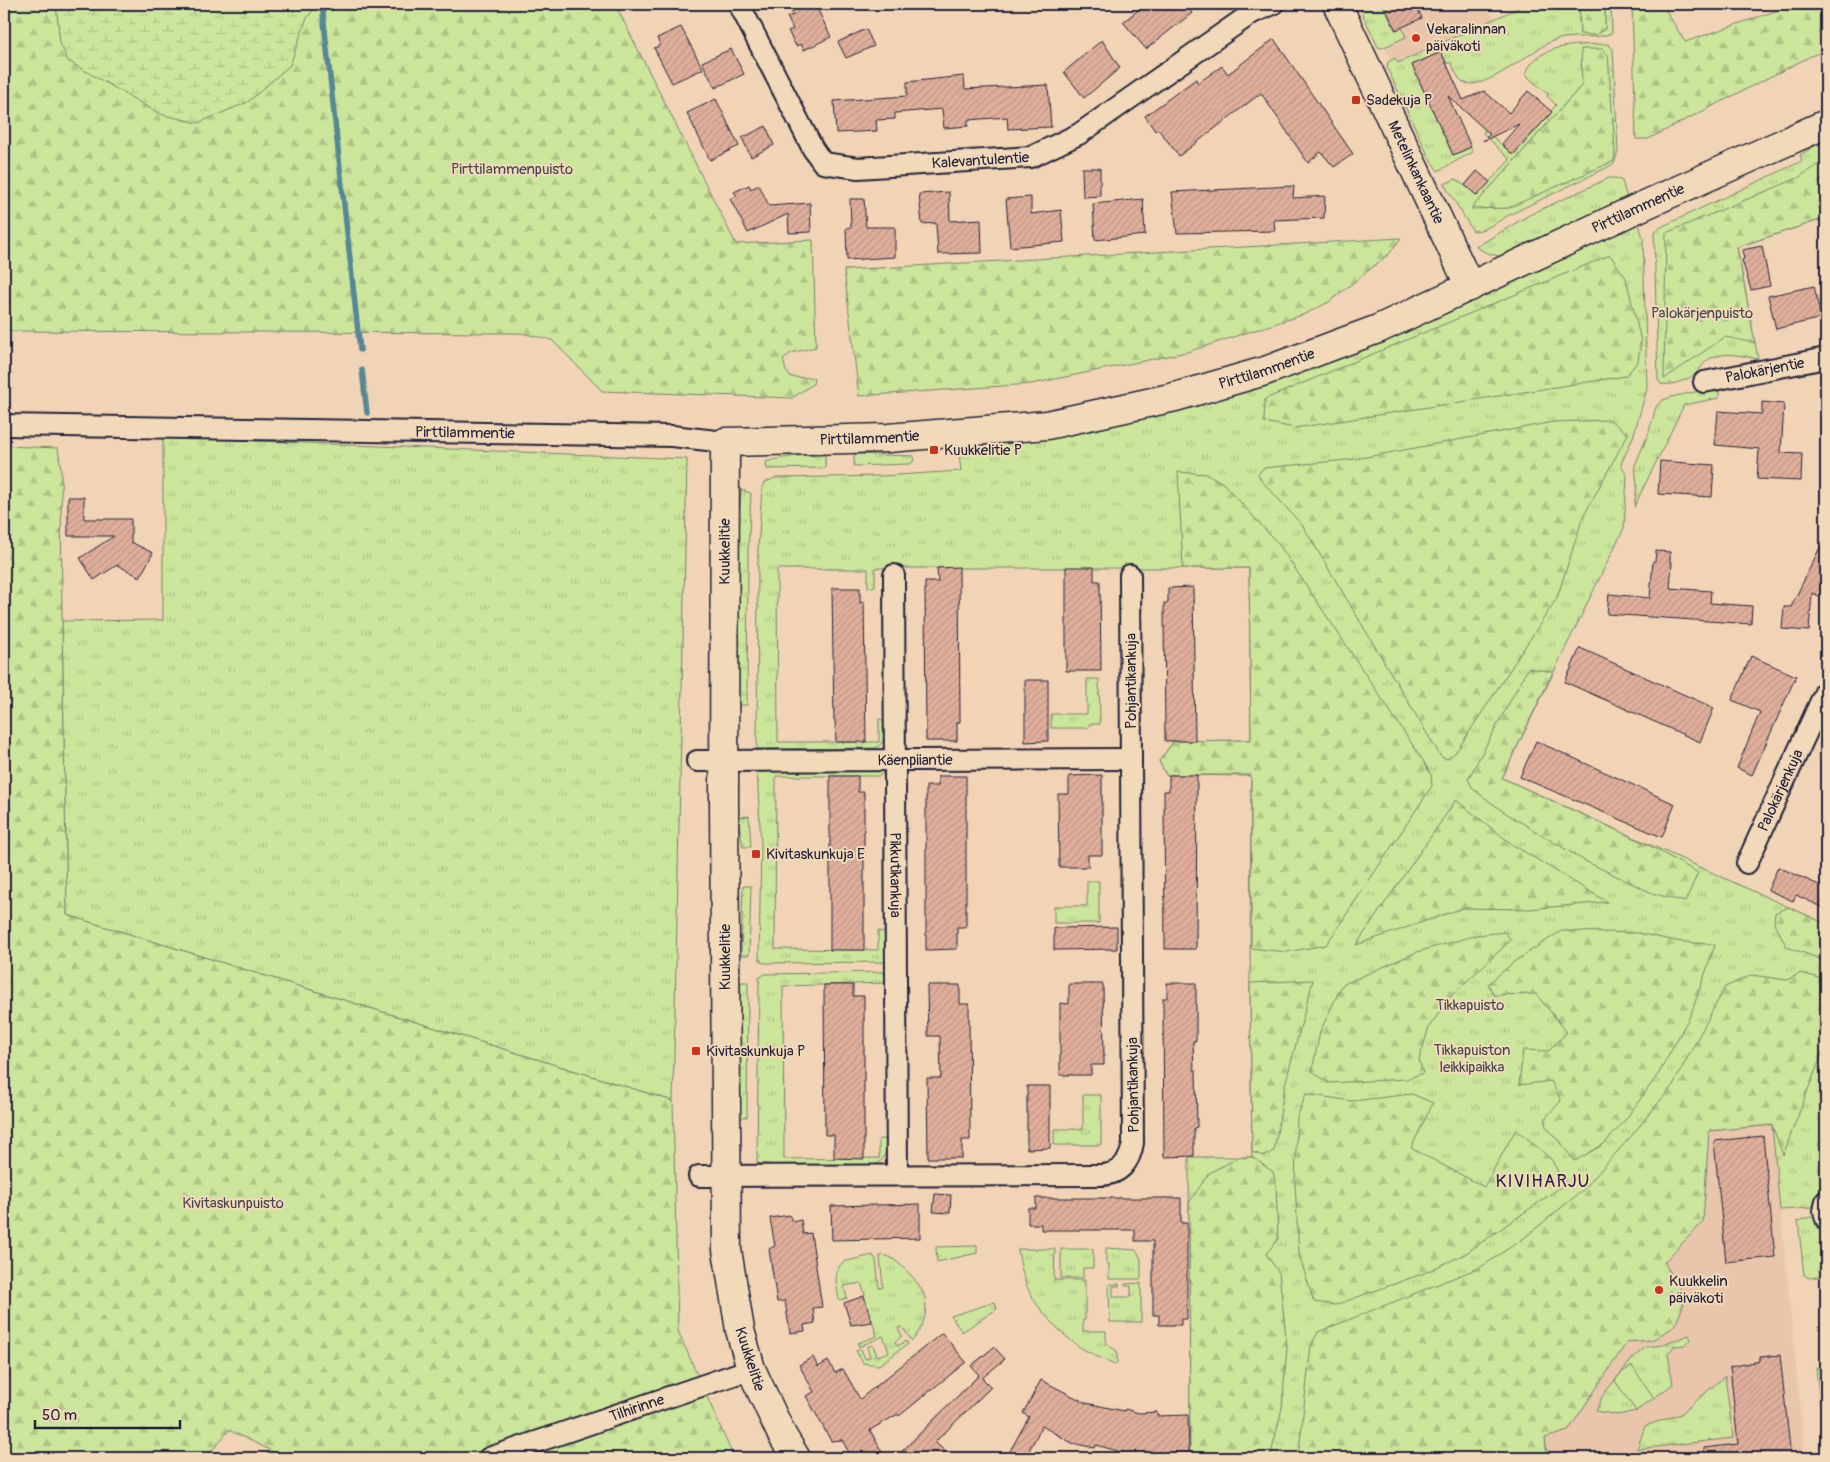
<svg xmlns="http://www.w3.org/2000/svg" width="1830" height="1462" viewBox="0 0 1830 1462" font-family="Pangolin,sans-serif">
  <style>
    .built { fill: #e8c5ab }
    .grass { fill: url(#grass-tufts); stroke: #76846b; fill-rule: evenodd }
    .forest { fill: url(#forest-firs); stroke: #76846b }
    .wetland { fill: url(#wetland-marsh); stroke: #76846b }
    .pitch { fill: #cbe59b; stroke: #76846b }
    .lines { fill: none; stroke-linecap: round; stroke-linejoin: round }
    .stream { stroke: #568795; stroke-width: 5.5 }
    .building { fill: url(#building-hatch); stroke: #22223b }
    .street-casing { stroke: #22223b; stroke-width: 24 }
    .secondary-casing { stroke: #22223b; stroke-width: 31 }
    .street { stroke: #f1d9b9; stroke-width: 20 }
    .secondary { stroke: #f1d9b9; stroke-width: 28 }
    .poi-dot { fill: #c8321e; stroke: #f1d9b9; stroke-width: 2 }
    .labels { text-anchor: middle; stroke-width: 4; stroke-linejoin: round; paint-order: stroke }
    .poi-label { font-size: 15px; fill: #22223b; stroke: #f1d9b9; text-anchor: start }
    .street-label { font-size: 15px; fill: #22223b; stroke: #f1d9b9 }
    .park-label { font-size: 15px; fill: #44494e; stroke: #f1d9b9 }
    .quarter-label { font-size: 18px; letter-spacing: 1px; fill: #22223b; stroke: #f1d9b9 }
  </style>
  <defs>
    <pattern id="grass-tufts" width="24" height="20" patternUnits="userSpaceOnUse" patternTransform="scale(1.25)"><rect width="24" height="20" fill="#cbe59b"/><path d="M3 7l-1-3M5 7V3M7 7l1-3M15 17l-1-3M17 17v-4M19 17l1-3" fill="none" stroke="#aec486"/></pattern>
    <pattern id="forest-firs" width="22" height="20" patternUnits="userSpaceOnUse" patternTransform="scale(1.25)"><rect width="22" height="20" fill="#cbe59b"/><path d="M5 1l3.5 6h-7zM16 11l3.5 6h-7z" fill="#aec486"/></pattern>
    <pattern id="wetland-marsh" width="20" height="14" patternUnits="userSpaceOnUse" patternTransform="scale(1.25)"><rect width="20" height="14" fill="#cbe59b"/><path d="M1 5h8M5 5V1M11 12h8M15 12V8" fill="none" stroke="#aec486"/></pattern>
    <pattern id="building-hatch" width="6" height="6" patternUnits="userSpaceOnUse" patternTransform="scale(1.25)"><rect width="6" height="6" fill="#e0af9b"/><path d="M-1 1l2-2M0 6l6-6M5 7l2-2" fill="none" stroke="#c09686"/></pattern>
  </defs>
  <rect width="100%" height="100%" fill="#f1d3b5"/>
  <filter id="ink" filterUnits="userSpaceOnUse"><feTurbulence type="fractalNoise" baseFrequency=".02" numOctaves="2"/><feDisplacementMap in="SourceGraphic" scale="10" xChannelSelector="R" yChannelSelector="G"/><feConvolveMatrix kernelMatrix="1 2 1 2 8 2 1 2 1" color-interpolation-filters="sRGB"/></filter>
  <g filter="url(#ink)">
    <g class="built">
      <path d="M1365,4H1487L1494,19L1393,65Z"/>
      <path d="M1772,1125L1805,1458H1547L1526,1250L1653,1136Z"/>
    </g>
    <g class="grass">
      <path d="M1358,4H1383L1395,30L1402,28L1406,37L1382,48L1378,47Z"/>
      <path d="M1527,4H1579L1580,34L1605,28V4H1611L1612,33C1594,40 1574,34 1555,40C1534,47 1484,94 1463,82C1457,78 1454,68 1451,62L1447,64L1441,52L1412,65L1453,155L1471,147L1473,152L1438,171L1430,159L1387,68L1388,62L1395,58L1398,63Z"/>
      <path d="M1608,44L1613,49L1618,151L1614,164C1580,181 1546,197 1511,214C1499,220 1487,231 1473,231L1444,184L1456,179L1477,195L1510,160L1483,133L1485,130L1513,155L1551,113L1550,112L1556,105L1547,96L1548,94L1529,78L1526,73C1538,42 1582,45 1608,44ZM1582,85L1508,208H1472Z"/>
      <path d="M1826,139V218L1737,247L1758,359C1741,356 1728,351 1711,358C1704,361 1702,367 1697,372C1690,380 1671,386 1661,384L1658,380L1654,233L1661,227L1802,161L1800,155Z"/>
      <path d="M1609,178H1616L1622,181L1627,198L1502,257L1487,253L1476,247L1529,215Z"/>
      <path d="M1639,224L1643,238L1647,389L1633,437L1621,464L1627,476L1624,528L1502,778L1826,924V1183L1820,1189L1813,1206L1811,1208L1780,1210L1772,1125L1653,1136L1526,1250L1547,1458H1190L1189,1157H1252L1250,983L1251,776L1166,775L1159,761L1174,741L1251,740L1249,568H875V586L868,588V569H777L778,742H879V719L886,721C886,732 886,742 876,748L757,749L758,550L762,488L764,483L775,478L881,476L961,471L959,454L995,442L1049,434L1576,250Z"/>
      <path d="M1719,387V398L1684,405L1634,507L1637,486L1635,465L1649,432L1656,407L1661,401L1671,397Z"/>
      <path d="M163,437L687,459L673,1101L67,915L62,621L163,620Z"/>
      <path d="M854,454L914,456L913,462L909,464L854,466Z"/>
      <path d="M825,455V468L767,469L766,462C786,456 804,455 825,455Z"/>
      <path d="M741,490L751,493L748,552L747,705H735L736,567Z"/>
      <path d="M1087,679H1099L1100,724H1089L1088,728H1051V714H1087Z"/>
      <path d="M757,770H879L884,773L879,776H776L775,949L878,950V931L884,932L886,934L887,962L763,963L759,958L761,845Z"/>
      <path d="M749,816L751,847H743L738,817Z"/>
      <path d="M1087,881H1099V923H1054V906H1087Z"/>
      <path d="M743,886H751L749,955H741Z"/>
      <path d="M886,972L887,983L783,986L784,1159L879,1158V1139H884L887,1142C886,1152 885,1160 875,1165H775L757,1163L759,978L765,974Z"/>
      <path d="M741,982H748L747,1117H737V1044Z"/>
      <path d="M1083,1095H1101V1145H1054V1129H1083Z"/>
      <path d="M1811,1217L1814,1218L1817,1228L1826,1238V1276L1809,1278L1804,1275L1798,1221Z"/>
      <path d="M977,1246V1253L937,1262L936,1247Z"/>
      <path d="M1106,1248L1136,1250L1141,1259V1279H1109V1264H1106Z"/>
      <path d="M1018,1249H1055L1054,1280H1085V1320H1083V1331H1106V1344L1117,1351V1362L1115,1365C1104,1360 1092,1354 1081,1348C1063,1336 1038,1310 1029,1291C1023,1278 1020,1263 1018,1249Z"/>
      <path d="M1061,1249H1093V1268H1083V1278H1061Z"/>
      <path d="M873,1255L876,1260L879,1288L883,1287L880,1256C882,1256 885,1255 887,1256C899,1260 923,1286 925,1298C928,1314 922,1329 912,1341L902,1327L898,1328L902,1336L895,1342L898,1346L906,1341L908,1344L879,1365L863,1363L856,1351L861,1349L865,1359L870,1357L867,1347L873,1345L877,1356L889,1352L883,1336L859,1347L858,1343L877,1336L864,1296L865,1295L861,1283L844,1286L847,1298L839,1300C837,1286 832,1273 843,1262Z"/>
      <path d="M1141,1283V1322H1110L1109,1284H1119V1286H1113V1297H1131V1286H1125V1284Z"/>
      <path d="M995,1302L997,1309L962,1332L951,1316Z"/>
      <path d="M1689,1335L1691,1340L1686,1345L1674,1346L1668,1354L1673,1384L1636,1411L1618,1415L1596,1411L1603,1395L1634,1357L1646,1347L1663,1345Z"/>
      <path d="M1816,1368H1819L1826,1434V1458Z"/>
      <path d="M1725,1376L1733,1438L1637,1449L1645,1426L1681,1414Z"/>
    </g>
    <g class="forest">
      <path d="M4,4H615L736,244L813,240L816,347L791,353L783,360L786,371L791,377L814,378L813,384L792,398L602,391L552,340L521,333L4,331Z"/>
      <path d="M1579,4H1605V29L1595,35L1580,34Z"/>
      <path d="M1632,4H1662L1685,42L1796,4H1826V51L1813,55L1648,139H1636Z"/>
      <path d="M1581,49H1602L1608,55L1615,150L1614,161L1508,208L1471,209L1582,85Z"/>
      <path d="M1826,159V218L1737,247L1755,343L1725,337L1664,379L1666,233L1798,178Z"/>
      <path d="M1401,238L1389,254L1329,302L1305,314L1187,352L1031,384L859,396L844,270Z"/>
      <path d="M1610,255L1626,278L1641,341L1638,361L1626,376L1295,428L1264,422L1265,399Z"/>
      <path d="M1610,420L1628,434L1583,517L1557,598L1456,752L1447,759L1441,757L1303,526L1261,480L1258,474L1263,468L1356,459L1553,422Z"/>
      <path d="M4,446L58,448L61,469L62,621L67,915L673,1101L678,1331L734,1458H286L229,1430L206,1458H4Z"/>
      <path d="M1178,472L1207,474L1223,483L1280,546L1424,762L1431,775L1432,786L1326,945L1286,952L1251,948V775H1166L1159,761L1174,741L1251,740L1249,568H1183Z"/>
      <path d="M1528,668L1553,672L1502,778L1645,843L1698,873L1685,902L1652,893L1585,861L1504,812L1473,789L1468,779Z"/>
      <path d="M1456,800L1513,845L1607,902L1530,909L1463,908L1356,945Z"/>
      <path d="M1789,907L1826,924V961L1787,947L1774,923L1775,913Z"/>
      <path d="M1561,931L1638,933L1676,941L1715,945L1691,1014L1659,1073L1623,1123L1604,1144L1575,1161L1545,1125L1546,1117L1561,1101L1551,1081L1519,1085L1523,1050L1549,1051L1567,1032L1536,994L1494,995L1488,984L1515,961Z"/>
      <path d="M1505,932L1511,940L1451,996L1429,1027L1419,1060L1423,1073L1407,1079L1328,1083L1312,1071L1320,1032L1342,985L1417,952L1477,935Z"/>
      <path d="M1801,973L1826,980V1043L1783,1155L1772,1125L1709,1131L1703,1222L1664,1262L1686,1298L1675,1326L1652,1340L1627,1342L1568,1431L1545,1438L1547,1458H1298L1311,1346L1318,1332L1481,1267L1524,1238L1583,1190L1633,1134L1673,1085L1725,987L1752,975L1787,980Z"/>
      <path d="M1313,980L1285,1085L1274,1151L1264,1156L1252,1152L1250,983Z"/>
      <path d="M1306,1094L1352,1101L1412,1094L1433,1103L1411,1148L1484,1187L1516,1129L1551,1159L1565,1184L1465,1254L1422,1274L1335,1305L1314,1302L1299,1255L1295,1183L1297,1117Z"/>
      <path d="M1240,1157H1252L1273,1172L1276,1186L1278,1239L1266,1254L1279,1273L1287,1347L1282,1408L1270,1458H1190L1189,1203L1209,1173Z"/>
    </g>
    <path class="wetland" d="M56,4H317L306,20L290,65L248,102L198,123L160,114L68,61L60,43Z"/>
    <path class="pitch" d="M1632,1366L1654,1398L1636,1411L1615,1381L1621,1373Z"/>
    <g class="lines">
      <g class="stream">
        <path d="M322,4L360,350"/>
        <path d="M362,370L367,413"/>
      </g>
    </g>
    <g class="building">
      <path d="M806,4H815L831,37L804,50L801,44L796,46L788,31L793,29L787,17L793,15L791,11Z"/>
      <path d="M1146,4H1186L1192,13L1146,49L1123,22Z"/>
      <path d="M1383,4H1415L1422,18L1396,30Z"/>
      <path d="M681,27L703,69L672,83L654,48L660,45L657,38Z"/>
      <path d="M866,29L874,46L846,58L838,42Z"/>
      <path d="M1274,39L1353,154L1334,167L1321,152L1308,163L1261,93L1179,156L1158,129L1155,131L1145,116L1196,79L1198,83L1222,66L1228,74Z"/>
      <path d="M1102,40L1120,68L1084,98L1064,72Z"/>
      <path d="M731,49L744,74L715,88L702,62Z"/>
      <path d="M1441,52L1463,100L1484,91L1509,113L1528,91L1552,112L1513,155L1502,144L1519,124L1483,141L1490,134L1448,96L1471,147L1453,155L1412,65Z"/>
      <path d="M964,76L965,89L1048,85L1051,127L1008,129L1007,117L968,120V126L944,128L942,109L895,113V119L876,120L877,131L836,133L834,101L907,96V82Z"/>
      <path d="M716,99L739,146L710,160L687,113Z"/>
      <path d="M766,126L774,145L751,157L742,138Z"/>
      <path d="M1082,168H1100V196L1083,197Z"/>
      <path d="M1477,171L1490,182L1477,196L1465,185Z"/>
      <path d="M749,185L751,189L759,185L769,206L810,203L811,232L789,233L788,214L748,233L730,199L737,196L734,192Z"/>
      <path d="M1294,186L1293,198L1325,196L1324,218L1274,220L1275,231L1177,233L1172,192Z"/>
      <path d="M949,192L950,221L981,219L982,253L938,254L936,223L922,224L919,194Z"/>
      <path d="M1031,197V214L1061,210L1064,242L1010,247L1006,199Z"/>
      <path d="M850,199H864L866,227H895V257L847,260L846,228L851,227Z"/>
      <path d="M1143,199L1145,235L1095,240L1093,204Z"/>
      <path d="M1762,246L1770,286L1751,290L1742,260L1744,259L1742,250Z"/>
      <path d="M1814,286L1821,318L1776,329L1768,296Z"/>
      <path d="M1762,402L1784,404L1781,453L1802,454L1801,481L1757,479L1759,449L1715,445L1718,411L1762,414Z"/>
      <path d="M1660,461L1714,465L1712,497L1658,494Z"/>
      <path d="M68,497H84V519H131V542L153,553L140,577L117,565L94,580L80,558L114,536H68Z"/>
      <path d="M1826,535V599L1812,593L1809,631L1782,629L1784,607H1791Z"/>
      <path d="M1656,551L1670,552V562H1672L1670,588L1711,591L1710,603L1752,606L1751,624L1607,614L1609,594L1650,598L1653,561H1655Z"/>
      <path d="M959,567L960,722H957V741H926L925,582H938L937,568Z"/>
      <path d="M1066,567H1094V581H1100L1101,671H1066Z"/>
      <path d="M1193,587L1195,741H1165L1164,603H1168V588Z"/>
      <path d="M832,588H860V603L864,602L866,742H836L835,720H834Z"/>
      <path d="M1580,648L1714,708L1700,742L1565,682Z"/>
      <path d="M1751,656L1796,676L1752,775L1737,768L1760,712L1732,700Z"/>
      <path d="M1025,680H1048V741L1025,742Z"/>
      <path d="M1536,741L1675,804L1662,837L1520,777Z"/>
      <path d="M1102,775V855H1088V867H1059L1058,794H1069V776Z"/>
      <path d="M1169,775H1197L1196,949H1165L1164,791H1169Z"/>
      <path d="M830,776H858V792H864V950H830Z"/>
      <path d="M938,776H966V927H957V949L926,950V786H938Z"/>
      <path d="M1778,867L1826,888V909L1796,895L1793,901L1768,890Z"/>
      <path d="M1117,927V949L1054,950V928Z"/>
      <path d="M1167,983H1196V1041H1193L1194,1070H1196L1197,1127L1194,1128V1156L1164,1157L1163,998H1167Z"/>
      <path d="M1069,984H1103L1104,1065H1091V1075H1060V1003L1069,1004Z"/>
      <path d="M824,985H853V996H864V1159L834,1158V1135H825Z"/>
      <path d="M927,985H960V1004H969L970,1140H962V1158H928L927,1078H941L940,1036H928Z"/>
      <path d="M1027,1086H1050V1148L1027,1149Z"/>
      <path d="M1763,1136L1775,1257L1726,1262L1714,1141Z"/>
      <path d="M935,1194L951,1195L950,1213L933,1212Z"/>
      <path d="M1036,1198H1181V1223H1187V1319H1181V1325H1159V1315H1153V1241H1135V1230H1041V1224H1028V1208H1036Z"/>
      <path d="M920,1204V1238L832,1240L831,1206Z"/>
      <path d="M789,1215L793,1222L801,1220L803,1234L811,1233L822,1307L813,1308L815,1323L804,1325L805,1331L790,1333L785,1301L777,1302L769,1249L775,1246L770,1218Z"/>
      <path d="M864,1296L872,1322L851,1325L844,1303Z"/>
      <path d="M942,1333L966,1362L899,1416L898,1414L870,1430L885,1458H852L842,1440L831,1441L806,1396L814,1392L799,1365L813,1357L818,1367L828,1361L835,1373L843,1369L860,1399Z"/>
      <path d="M994,1347L1005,1359L982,1378L991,1387L935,1442L952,1458H895L979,1375L971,1366Z"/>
      <path d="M1780,1355L1791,1458H1704V1448L1738,1444L1730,1367L1760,1361V1357Z"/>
      <path d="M1041,1380L1086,1403L1124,1411L1125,1409L1139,1413L1157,1412V1416L1188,1415L1189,1453L1136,1456L1096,1445L1095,1448L1072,1443L1042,1426L1025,1458H1006L1029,1417L1023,1413Z"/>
    </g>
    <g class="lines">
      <g class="street-casing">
        <g id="street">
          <path id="s1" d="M739,4L813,149L823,163L858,168L1031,157L1079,134L1252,13L1273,4"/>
          <path id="s2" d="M1704,382L1826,358"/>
          <path id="s3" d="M4,425L672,436L725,442"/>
          <path id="s4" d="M894,575L897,1175"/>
          <path id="s5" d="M697,761L1131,759"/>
          <path id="s6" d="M1747,863L1826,690"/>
          <path d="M699,1176L1100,1175C1120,1175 1130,1162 1133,1143L1130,575"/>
          <path d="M1826,1201L1824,1211L1826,1219"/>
          <path id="s7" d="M489,1458L751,1369"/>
        </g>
      </g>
      <g class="secondary-casing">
        <g id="secondary">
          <path id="s8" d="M1337,4L1470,287"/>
          <path id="s9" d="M796,1458L782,1435L751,1369L740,1330L727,1250L724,802L725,442L888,438L1047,425L1175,397L1265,371L1378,329L1638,208L1826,124"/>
        </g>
      </g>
      <use href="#street" class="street"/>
      <use href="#secondary" class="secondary"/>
    </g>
  </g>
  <g class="poi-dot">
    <circle cx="1416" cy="38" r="5"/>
    <rect x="1351" y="95" width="10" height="10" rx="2.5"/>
    <rect x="929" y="445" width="10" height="10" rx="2.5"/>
    <rect x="751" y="849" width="10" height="10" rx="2.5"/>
    <rect x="691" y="1046" width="10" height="10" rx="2.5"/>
    <circle cx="1659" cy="1290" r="5"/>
  </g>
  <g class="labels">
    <g class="poi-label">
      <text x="1426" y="34">Vekaralinnan<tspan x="1426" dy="17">päiväkoti</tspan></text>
      <text x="1366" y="105">Sadekuja P</text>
      <text x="944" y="455">Kuukkelitie P</text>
      <text x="766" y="859">Kivitaskunkuja E</text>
      <text x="706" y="1056">Kivitaskunkuja P</text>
      <text x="1669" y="1286">Kuukkelin<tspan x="1669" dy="17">päiväkoti</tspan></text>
    </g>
    <g class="street-label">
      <text dy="5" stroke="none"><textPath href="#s1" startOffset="338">Kalevantulentie</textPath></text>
      <text dy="5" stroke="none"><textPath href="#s8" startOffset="186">Metelinkankaantie</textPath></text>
      <text dy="5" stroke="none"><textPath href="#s9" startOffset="1984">Pirttilammentie</textPath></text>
      <text dy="5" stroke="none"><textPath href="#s9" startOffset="1579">Pirttilammentie</textPath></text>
      <text dy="5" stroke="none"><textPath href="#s2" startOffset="62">Palokärjentie</textPath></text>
      <text dy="5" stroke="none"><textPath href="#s3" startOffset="461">Pirttilammentie</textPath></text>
      <text dy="5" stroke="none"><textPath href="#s9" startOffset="1174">Pirttilammentie</textPath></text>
      <text dy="5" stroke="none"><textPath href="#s9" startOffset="920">Kuukkelitie</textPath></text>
      <text transform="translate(1131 681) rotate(-90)" y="5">Pohjantikankuja</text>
      <text dy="5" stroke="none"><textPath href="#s5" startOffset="218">Käenpiiantie</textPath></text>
      <text dy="5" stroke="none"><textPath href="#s6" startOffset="80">Palokärjenkuja</textPath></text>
      <text dy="5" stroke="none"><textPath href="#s4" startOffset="300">Pikkutikankuja</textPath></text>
      <text transform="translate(725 957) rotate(-90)" y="5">Kuukkelitie</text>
      <text transform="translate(1133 1085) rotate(-91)" y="5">Pohjantikankuja</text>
      <text transform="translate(750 1359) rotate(72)" y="5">Kuukkelitie</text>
      <text dy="5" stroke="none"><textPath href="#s7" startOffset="156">Tilhirinne</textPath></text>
    </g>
    <g class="park-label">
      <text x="512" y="174">Pirttilammenpuisto</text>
      <text x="1702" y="318">Palokärjenpuisto</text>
      <text x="1470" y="1010">Tikkapuisto</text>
      <text x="1472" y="1055">Tikkapuiston<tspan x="1472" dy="17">leikkipaikka</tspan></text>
      <text x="233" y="1208">Kivitaskunpuisto</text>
    </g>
    <g class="quarter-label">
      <text x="1543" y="1187">KIVIHARJU</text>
    </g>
  </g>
  <rect width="1830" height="1462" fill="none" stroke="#f1d9b9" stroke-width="20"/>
  <rect x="10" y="10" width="1810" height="1442" fill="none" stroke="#22223b" stroke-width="2" filter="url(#ink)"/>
  <path d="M35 1420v8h145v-8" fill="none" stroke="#22223b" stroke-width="2.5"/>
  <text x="42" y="1420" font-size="15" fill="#22223b" stroke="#f1d9b9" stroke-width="4" paint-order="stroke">50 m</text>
</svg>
